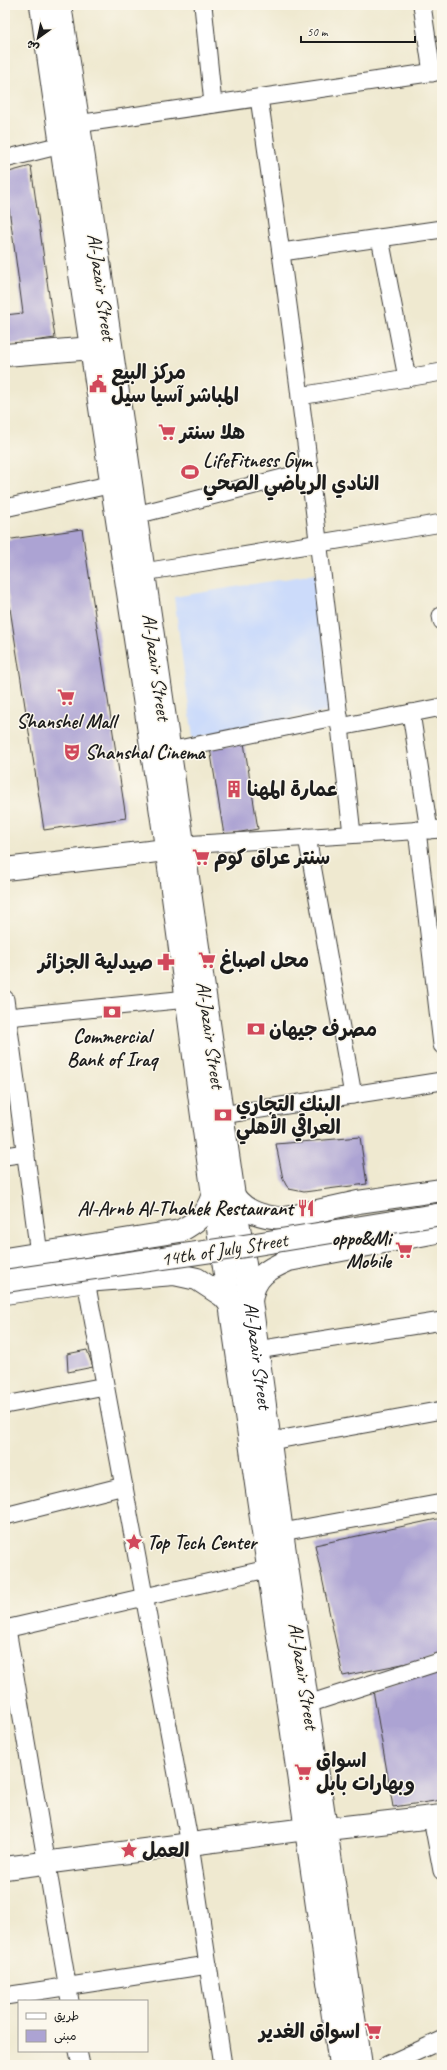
<svg xmlns="http://www.w3.org/2000/svg" width="447" height="2070" viewBox="0 0 447 2070" font-family="Caveat,'Playpen Sans Arabic',sans-serif">
  <style>
    .built { fill: #ccdbfa }
    .building { fill: #aca3d3 }
    .lines { fill: none; stroke-linecap: round; stroke-linejoin: round }
    .street-casing { stroke: #3c3b37; stroke-width: 19 }
    .secondary-casing { stroke: #3c3b37; stroke-width: 24 }
    .primary-casing { stroke: #3c3b37; stroke-width: 24 }
    .street { stroke: #fff; stroke-width: 17 }
    .secondary { stroke: #fff; stroke-width: 22 }
    .primary { stroke: #fff; stroke-width: 22 }
    .secondary-bridge-casing { stroke: #3c3b37; stroke-width: 24; stroke-linecap: butt }
    .secondary-bridge { stroke: #fff; stroke-width: 22 }
    .labels { text-anchor: middle; stroke-width: 3; stroke-linejoin: round; paint-order: stroke }
    .street-label { font-size: 20px; fill: #1c1c1c; stroke: #fbf7ec }
    .poi-label { font-size: 20px; font-weight: bold; fill: #1c1c1c; stroke: #fbf7ec; text-anchor: start }
  </style>
  <rect width="100%" height="100%" fill="#fbf7ec"/>
  <filter id="ink" filterUnits="userSpaceOnUse"><feTurbulence type="fractalNoise" baseFrequency=".025" numOctaves="2"/><feDisplacementMap in="SourceGraphic" scale="8" xChannelSelector="R" yChannelSelector="G"/><feConvolveMatrix kernelMatrix="1 2 1 2 8 2 1 2 1" color-interpolation-filters="sRGB"/></filter>
  <filter id="wash" filterUnits="userSpaceOnUse"><feTurbulence type="fractalNoise" baseFrequency=".012" numOctaves="4" result="noise"/><feDisplacementMap in="SourceGraphic" scale="16" xChannelSelector="R" yChannelSelector="G"/><feGaussianBlur stdDeviation="0.9" result="paint"/><feColorMatrix in="noise" values="0 0 0 0 0 0 0 0 0 0 0 0 0 0 0 0 0 1.4 0 .05"/><feComposite in="paint" operator="in"/></filter>
  <g filter="url(#wash)">
    <rect width="100%" height="100%" fill="#efe9d0"/>
    <path class="built" d="M315,574L331,711L193,738L174,597Z"/>
    <g id="blocks">
      <g class="building">
        <path d="M31,166L55,338L5,345V315L23,313L8,201L5,202V173Z"/>
        <path d="M82,529L126,818L44,830L5,576V540Z"/>
        <path d="M244,743L258,829L224,835L210,748Z"/>
        <path d="M360,1137L367,1184L304,1192L289,1189L286,1185L283,1179L276,1144Z"/>
        <path d="M87,1350L93,1367L68,1372L67,1354Z"/>
        <path d="M442,1518V1656L343,1676L315,1545Z"/>
        <path d="M442,1667V1800L393,1807L373,1690Z"/>
      </g>
    </g>
  </g>
  <g filter="url(#ink)">
    <use href="#blocks" fill-opacity="0" stroke="#3c3b37" stroke-width="1"/>
    <g class="lines">
      <g class="street-casing">
        <g id="street">
          <path d="M203,5L213,104"/>
          <path d="M422,5L432,73"/>
          <path d="M259,98C295,343 325,588 352,834"/>
          <path d="M77,124L442,71"/>
          <path d="M5,159L61,145"/>
          <path d="M380,238L407,378"/>
          <path d="M282,252L442,229"/>
          <path d="M300,396L442,372"/>
          <path d="M5,508L113,484"/>
          <path d="M136,515L310,471"/>
          <path d="M144,572L442,523"/>
          <path d="M441,616L442,621"/>
          <path d="M411,713L429,830"/>
          <path d="M340,727L442,707"/>
          <path d="M169,751L339,716"/>
          <path d="M417,830L442,1045"/>
          <path d="M307,837L353,1095"/>
          <path d="M183,845L442,829"/>
          <path d="M5,999L39,1254"/>
          <path d="M8,1017L187,999"/>
          <path d="M222,1115L442,1081"/>
          <path d="M5,1156L26,1153"/>
          <path d="M86,1281L190,1845L223,2065"/>
          <path d="M257,1350L442,1321"/>
          <path d="M5,1405L105,1386"/>
          <path d="M271,1441L442,1410"/>
          <path d="M5,1516L124,1486"/>
          <path d="M282,1532L442,1503"/>
          <path d="M5,1629L267,1569"/>
          <path d="M7,1629L70,2001"/>
          <path d="M308,1704L442,1661"/>
          <path d="M432,1818L442,1871"/>
          <path d="M5,1996L208,1965"/>
          <path d="M78,2051L81,2065"/>
          <path d="M387,2065L442,2040"/>
        </g>
      </g>
      <g class="secondary-casing">
        <g id="secondary">
          <path d="M5,355L93,348"/>
          <path d="M5,869L166,850"/>
          <path d="M234,1196C246,1213 266,1218 286,1218L358,1202L442,1190"/>
          <path d="M5,1259L180,1231C195,1223 206,1215 212,1197"/>
          <path d="M5,1293L86,1281L174,1274L197,1279L223,1296L230,1304"/>
          <path d="M251,1301C254,1276 268,1269 289,1260L442,1231"/>
          <path d="M327,1829L442,1816"/>
          <path d="M5,1868L306,1829"/>
        </g>
      </g>
      <g class="primary-casing">
        <g id="primary">
          <path d="M41,5C80,286 125,566 166,847C188,999 204,1152 230,1304L340,2065"/>
          <path id="s1" d="M60,5L84,158L234,1196L251,1301L282,1532L361,2065"/>
        </g>
      </g>
      <use href="#street" class="street"/>
      <use href="#secondary" class="secondary"/>
      <use href="#primary" class="primary"/>
      <g class="secondary-bridge-casing">
        <path id="secondary-bridge" d="M5,1281L232,1248L442,1214"/>
      </g>
      <use href="#secondary-bridge" class="secondary-bridge"/>
    </g>
  </g>
  <defs>
    <g id="civic-bare" transform="scale(1.38)"><path d="M-.6-6.5H3V-4.5H.6V-3L4-1V1h2V6H-6V1h2V-1L-.6-3ZM-1.2 2.5V6h2.4V2.5Z" fill="#d1495b" stroke="#fbf7ec" stroke-width="2.5" paint-order="stroke"/></g>
    <g id="supermarket-bare" transform="scale(1.38)"><path d="M-6-5.5h2.5l.6 2H6L4.5 2H-2.5L-4.4-4H-6ZM-1.5 3.2a1.3 1.3 0 1 0 .1 0ZM3 3.2a1.3 1.3 0 1 0 .1 0Z" fill="#d1495b" stroke="#fbf7ec" stroke-width="2.5" paint-order="stroke"/></g>
    <g id="stadium-bare" transform="scale(1.38)"><path d="M0-5a6.5 5 0 1 0 0 10a6.5 5 0 1 0 0-10ZM-3.5-1.8h7v3.6h-7Z" fill="#d1495b" stroke="#fbf7ec" stroke-width="2.5" paint-order="stroke"/></g>
    <g id="theatre-bare" transform="scale(1.38)"><path d="M-5-5.5Q0-4 5-5.5V0Q5 5 0 6Q-5 5-5 0ZM-3.3-2.5H-1v1.5H-3.3ZM1-2.5H3.3v1.5H1ZM-2.8 1Q0 5.5 2.8 1Z" fill="#d1495b" stroke="#fbf7ec" stroke-width="2.5" paint-order="stroke"/></g>
    <g id="building-bare" transform="scale(1.38)"><path d="M-4-6H4V6H1V3H-1V6H-4ZM-2.5-4.3h1.7v1.8h-1.7ZM.8-4.3h1.7v1.8H.8ZM-2.5-1h1.7V.8h-1.7ZM.8-1h1.7V.8H.8Z" fill="#d1495b" stroke="#fbf7ec" stroke-width="2.5" paint-order="stroke"/></g>
    <g id="pharmacy-bare" transform="scale(1.38)"><path d="M-2-6h4v4h4v4h-4v4h-4v-4h-4v-4h4Z" fill="#d1495b" stroke="#fbf7ec" stroke-width="2.5" paint-order="stroke"/></g>
    <g id="bank-bare" transform="scale(1.38)"><path d="M-6-4H6V4H-6ZM0-2.3a2.3 2.3 0 1 0 0 4.6a2.3 2.3 0 1 0 0-4.6Z" fill="#d1495b" stroke="#fbf7ec" stroke-width="2.5" paint-order="stroke"/></g>
    <g id="restaurant-bare" transform="scale(1.38)"><path d="M-5-6h1v4h1v-4h1v4h1v-4h1v5L-1.5 .5V6h-2V.5L-5-1ZM5-6V6H3V1.5H1.5Q1.5-4 5-6Z" fill="#d1495b" stroke="#fbf7ec" stroke-width="2.5" paint-order="stroke"/></g>
    <g id="sight-bare" transform="scale(1.38)"><path d="M0-6L1.8-2.2L6-1.7L2.9 1.2L3.7 5.4L0 3.3L-3.7 5.4L-2.9 1.2L-6-1.7L-1.8-2.2Z" fill="#d1495b" stroke="#fbf7ec" stroke-width="2.5" paint-order="stroke"/></g>
  </defs>
  <g fill-rule="evenodd">
    <use href="#civic-bare" x="98" y="384"/>
    <use href="#supermarket-bare" x="167" y="432"/>
    <use href="#stadium-bare" x="190" y="472"/>
    <use href="#supermarket-bare" x="66" y="697"/>
    <use href="#theatre-bare" x="72" y="752"/>
    <use href="#building-bare" x="234" y="789"/>
    <use href="#supermarket-bare" x="201" y="857"/>
    <use href="#supermarket-bare" x="207" y="960"/>
    <use href="#pharmacy-bare" x="166" y="962"/>
    <use href="#bank-bare" x="112" y="1012"/>
    <use href="#bank-bare" x="256" y="1029"/>
    <use href="#bank-bare" x="223" y="1115"/>
    <use href="#restaurant-bare" x="306" y="1208"/>
    <use href="#supermarket-bare" x="404" y="1250"/>
    <use href="#sight-bare" x="134" y="1542"/>
    <use href="#supermarket-bare" x="303" y="1772"/>
    <use href="#sight-bare" x="129" y="1850"/>
    <use href="#supermarket-bare" x="373" y="2031"/>
  </g>
  <g class="labels">
    <g class="street-label">
      <text transform="translate(102 287) rotate(82)" y="7">Al-Jazair Street</text>
      <text transform="translate(157 667) rotate(82)" y="7">Al-Jazair Street</text>
      <text transform="translate(211 1035) rotate(82)" y="7">Al-Jazair Street</text>
      <text transform="translate(224 1249) rotate(-9)" y="7">14th of July Street</text>
      <text dy="7" stroke="none"><textPath href="#s1" startOffset="1365">Al-Jazair Street</textPath></text>
      <text transform="translate(304 1676) rotate(81)" y="7">Al-Jazair Street</text>
    </g>
    <g class="poi-label">
      <text x="111" y="379">مركز البيع<tspan x="111" dy="23">المباشر آسيا سيل</tspan></text>
      <text x="180" y="439">هلا سنتر</text>
      <text x="203" y="467">LifeFitness Gym<tspan x="203" dy="23">النادي الرياضي الصحي</tspan></text>
      <text x="66" y="728" text-anchor="middle">Shanshel Mall</text>
      <text x="85" y="759">Shanshal Cinema</text>
      <text x="247" y="796">عمارة المهنا</text>
      <text x="214" y="864">سنتر عراق كوم</text>
      <text x="220" y="967">محل اصباغ</text>
      <text x="153" y="969" text-anchor="end">صيدلية الجزائر</text>
      <text x="269" y="1036">مصرف جيهان</text>
      <text x="112" y="1043" text-anchor="middle">Commercial<tspan x="112" dy="23">Bank of Iraq</tspan></text>
      <text x="236" y="1111">البنك التجاري<tspan x="236" dy="23">العراقي الأهلي</tspan></text>
      <text x="293" y="1215" text-anchor="end">Al-Arnb Al-Thahek Restaurant</text>
      <text x="391" y="1245" text-anchor="end">oppo&amp;Mi<tspan x="391" dy="23">Mobile</tspan></text>
      <text x="147" y="1549">Top Tech Center</text>
      <text x="316" y="1767">اسواق<tspan x="316" dy="23">وبهارات بابل</tspan></text>
      <text x="142" y="1857">العمل</text>
      <text x="360" y="2038" text-anchor="end">اسواق الغدير</text>
    </g>
  </g>
  <rect width="447" height="2070" fill="none" stroke="#fbf7ec" stroke-width="20"/>
  <rect x="18" y="2000" width="130" height="52" fill="#fbf7ec" stroke="#a29f99"/>
  <rect x="26" y="2013" width="20" height="6" fill="#ffffff" stroke="#a29f99"/>
  <text x="54" y="2020" font-size="12" fill="#1c1c1c">طريق</text>
  <rect x="26" y="2030" width="20" height="12" fill="#aca3d3" stroke="#a29f99"/>
  <text x="54" y="2040" font-size="12" fill="#1c1c1c">مبنى</text>
  <g transform="translate(38 38) rotate(213)" stroke="#fbf7ec" stroke-width="3" paint-order="stroke">
  <path d="M0-3L7 15L0 10L-7 15Z" fill="#1c1c1c"/>
  <text y="-6" font-size="11" font-weight="bold" text-anchor="middle" fill="#1c1c1c">ش</text>
  </g>
  <path d="M301 36v6h114v-6" fill="none" stroke="#1c1c1c" stroke-width="2"/>
  <text x="307" y="36" font-size="12" fill="#1c1c1c" stroke="#fbf7ec" stroke-width="3" paint-order="stroke">50 m</text>
</svg>
